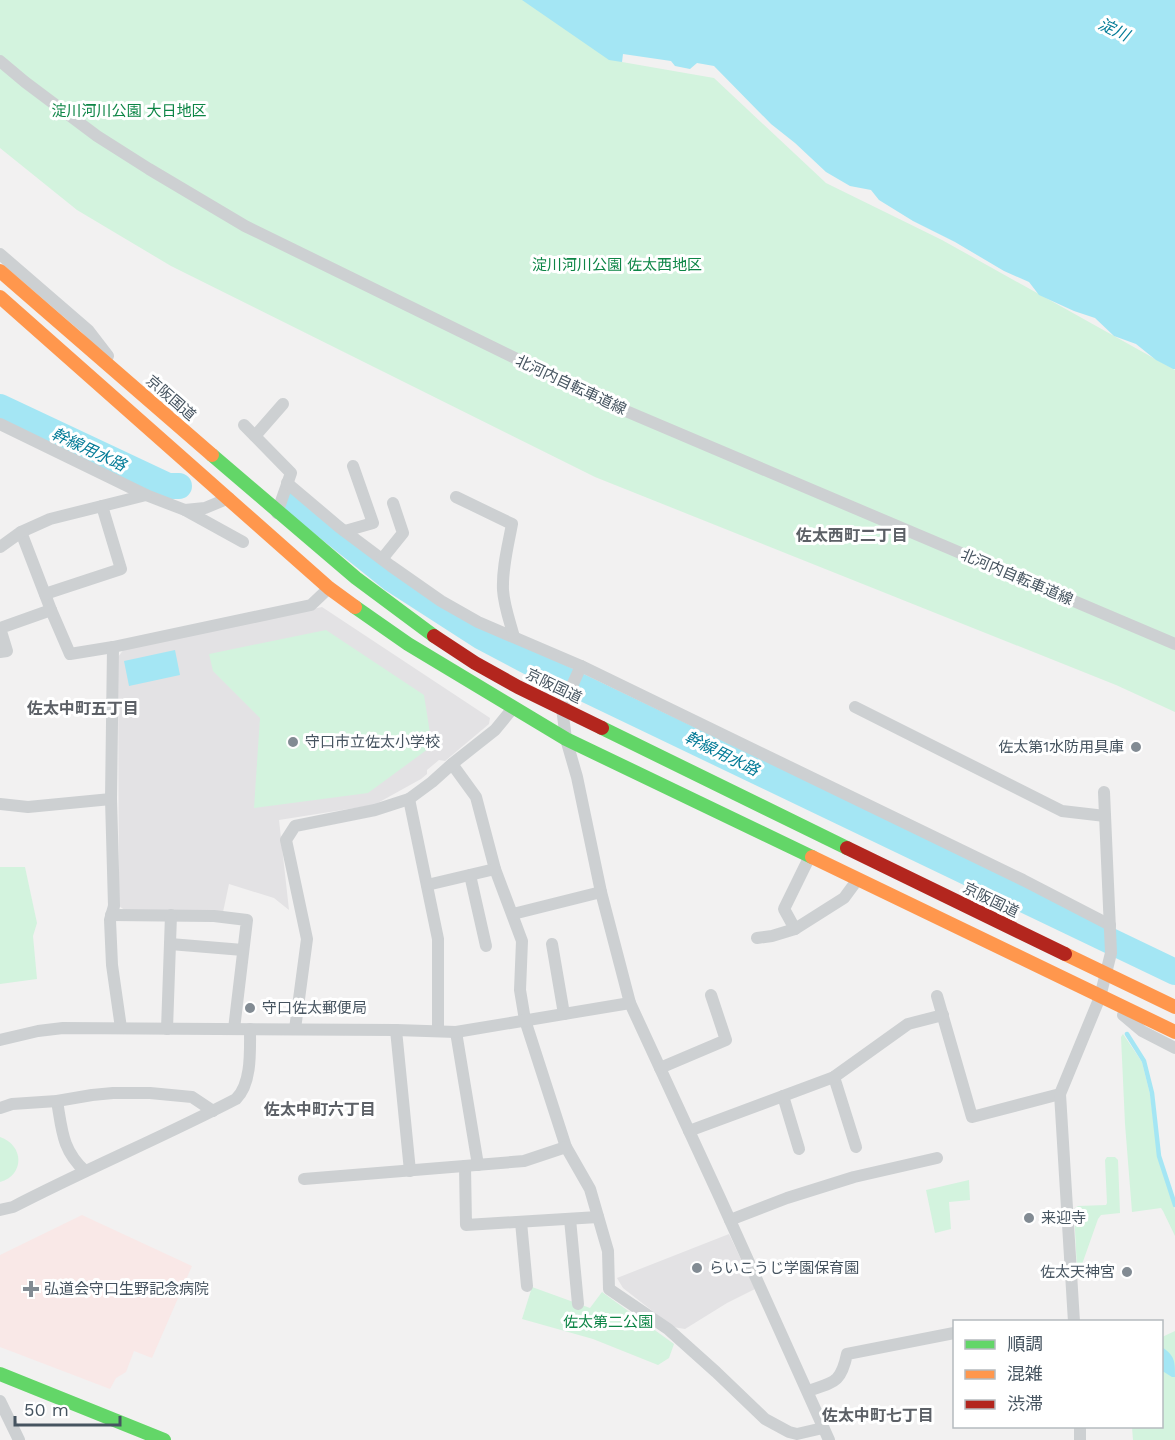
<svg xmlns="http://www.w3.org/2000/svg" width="1175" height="1440" viewBox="0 0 1175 1440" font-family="'Work Sans','Noto Sans JP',sans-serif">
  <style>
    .education { fill: #e3e2e4 }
    .medical { fill: #f9e8e7 }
    .green { fill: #d3f3de }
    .water { fill: #a4e6f4 }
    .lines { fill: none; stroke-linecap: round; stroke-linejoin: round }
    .stream { stroke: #a4e6f4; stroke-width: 4.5 }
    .river { stroke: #a4e6f4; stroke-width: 26 }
    .street { stroke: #cdd0d2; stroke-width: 12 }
    .fast { stroke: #63d668; stroke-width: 14 }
    .slow { stroke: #ff974d; stroke-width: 14 }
    .jam { stroke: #b3261e; stroke-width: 14 }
    .poi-dot { fill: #828b93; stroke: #fff; stroke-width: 2 }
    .labels { text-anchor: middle; stroke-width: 6; stroke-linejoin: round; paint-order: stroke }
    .park-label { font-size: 15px; fill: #0d8546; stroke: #fff }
    .street-label { font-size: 15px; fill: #465460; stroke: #fff }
    .poi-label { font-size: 15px; fill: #465460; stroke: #fff; text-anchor: start }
    .water-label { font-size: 16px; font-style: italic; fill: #037b97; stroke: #fff }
    .neighbourhood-label { font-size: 16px; font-weight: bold; fill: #5c6066; stroke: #fff }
  </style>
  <rect width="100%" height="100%" fill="#f2f1f1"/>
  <g class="education">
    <path d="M322,607L490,718L489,724L445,761L439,760L427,770V774L421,779L374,805L279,820L289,910L274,898L229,884L223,912L126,911L119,906L118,657L124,649Z"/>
    <path d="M729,1234L755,1289L727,1303L685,1329L673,1327L623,1288L617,1278Z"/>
  </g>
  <path class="medical" d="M82,1215L192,1266L152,1358L134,1351L126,1372L116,1378L110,1389L0,1347V1255Z"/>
  <g class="green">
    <path d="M0,0H524L622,62L714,78L826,183L942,240L1175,370V712L1116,685L595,477L171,266L77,210L0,148Z"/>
    <path d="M326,630L424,695L432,746L368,793L254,808L260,718L213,671L209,654Z"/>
    <path d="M0,867H25L37,923L33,936L37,979L0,984Z"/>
    <path d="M1123,1034L1142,1062L1150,1094L1158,1158L1175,1210V1236L1163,1211L1161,1208L1132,1212L1125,1124L1121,1037Z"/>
    <path d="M0,1137C24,1145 25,1175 0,1182Z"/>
    <path d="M1107,1157H1115L1118,1160L1120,1213L1101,1215L1098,1219L1080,1270H1078L1077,1269L1074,1211L1075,1208L1078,1206L1106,1205L1107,1203L1105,1160Z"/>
    <path d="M969,1180L970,1200L949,1202L951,1229L935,1233L926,1190Z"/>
    <path d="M532,1287L590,1308L602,1292L674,1344L669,1358L658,1365L593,1339L522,1319Z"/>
    <path d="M1175,1331V1440H1133L1132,1427L1162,1426V1337Z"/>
  </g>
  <g class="water">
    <path d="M522,0H1175V369H1173L1156,360L1136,344L1114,336L1095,318L1074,311L1039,295L1029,282L1004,271L955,242L913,221L879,200L871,190L850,186L826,172L795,143L771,124L714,66L697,63L690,69L675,66L671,61L623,54L622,62L609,60Z"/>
    <path d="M175,650L180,675L129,686L124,661Z"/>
    <path d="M1162,1347C1175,1356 1175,1361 1175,1377H1172L1164,1372H1162Z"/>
  </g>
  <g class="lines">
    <path class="stream" d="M1127,1034L1144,1061L1152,1093L1159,1156L1175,1205"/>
    <g class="river">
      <path d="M0,407L168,486H179"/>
      <path d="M292,499L392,579L482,637L535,665L1175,972"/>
    </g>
    <g class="street">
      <path d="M0,61L25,82L97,136L149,169L245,226L607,403L1175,644"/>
      <path d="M0,254L88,330L108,356"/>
      <path d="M0,424L146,495L185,510L205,508L229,498"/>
      <path d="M244,425L291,473L277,513"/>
      <path d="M255,436L283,404"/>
      <path d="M287,483L339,527L391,566L441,601L478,622L581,666L1023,880L1110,925"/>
      <path d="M456,497L512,524C508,546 502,568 503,590C504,606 510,622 514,637"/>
      <path d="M185,510L243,542"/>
      <path d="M345,531L373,523L353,466"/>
      <path d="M21,532L51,610L70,654L113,647L311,605L329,588"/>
      <path d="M0,547L21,532L50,519L146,495"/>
      <path d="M382,559L403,533L393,503"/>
      <path d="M45,594L121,569L102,506"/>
      <path d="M113,647L111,799L114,906L110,920L112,965L121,1028"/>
      <path d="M0,652L7,651L0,628L51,610"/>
      <path d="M581,666L562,708L566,739L577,777L601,892L630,1003L720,1198L829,1440"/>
      <path d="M855,707L1062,811L1105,816"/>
      <path d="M452,764L476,797L495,869L522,941L520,990L525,1020L566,1147L590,1189L608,1251L609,1289L668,1329L716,1372L765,1419L789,1432L797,1434L823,1428"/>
      <path d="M409,799L438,939V1031"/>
      <path d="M0,804L28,807L111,799"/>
      <path d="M470,875L486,946"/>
      <path d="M427,885L495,869"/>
      <path d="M513,914L601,892"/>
      <path d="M111,915L214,916L247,920L234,1029"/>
      <path d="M795,929L784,909L810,856"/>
      <path d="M757,938L772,936L795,929L844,898L858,879"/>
      <path d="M170,944L243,950"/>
      <path d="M552,944L564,1014"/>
      <path d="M937,996L972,1117L1060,1094"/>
      <path d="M1123,1015L1142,1031L1175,1048"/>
      <path d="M167,1029L171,915"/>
      <path d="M295,1029L307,939L286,840L295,826L375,810L409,799L432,782L452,764L495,730L513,708"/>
      <path d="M396,1030L410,1171"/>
      <path d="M456,1032L478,1165"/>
      <path d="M0,1040L38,1031L63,1028L396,1030L456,1032L630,1003"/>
      <path d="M660,1068L726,1040L711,995"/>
      <path d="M834,1077L856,1147"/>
      <path d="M783,1096L799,1149"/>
      <path d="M57,1101C62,1130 62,1150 85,1171"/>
      <path d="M0,1108L12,1104L57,1101L92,1095L113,1093H150L192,1097L213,1111"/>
      <path d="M689,1131L834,1077L908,1024L943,1015"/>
      <path d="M465,1166L466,1225L598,1217"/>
      <path d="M304,1179L524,1161L566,1147"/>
      <path d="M0,1210L13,1207C86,1169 163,1137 236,1099C252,1084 250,1050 250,1029"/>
      <path d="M570,1219L578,1304"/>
      <path d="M730,1220L787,1198L854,1177L937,1158"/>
      <path d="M521,1222L527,1286"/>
      <path d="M1074,1322L1060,1094L1100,997L1111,953L1104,792"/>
      <path d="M808,1391C834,1382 841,1383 847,1354L954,1333"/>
      <path d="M0,1401L19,1440"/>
      <path d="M1080,1426V1440"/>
    </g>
    <g class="fast">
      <path d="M212,455L356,578L434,636"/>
      <path d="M355,607L408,644L566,739L812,857"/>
      <path d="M602,728L847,848"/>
      <path d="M0,1374L164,1440"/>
    </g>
    <g class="slow">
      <path d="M0,271L212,455"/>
      <path d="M0,297L329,588L355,607"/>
      <path d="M812,857L1175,1032"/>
      <path d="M1065,954L1175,1007"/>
    </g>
    <g class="jam">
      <path d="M434,636L475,663L518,687L602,728"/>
      <path d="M847,848L1065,954"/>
    </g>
  </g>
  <g class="poi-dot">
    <circle cx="293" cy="742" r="6"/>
    <circle cx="1136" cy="747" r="6"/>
    <circle cx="250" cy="1008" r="6"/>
    <circle cx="1029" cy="1218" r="6"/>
    <circle cx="697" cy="1268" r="6"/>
    <circle cx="1127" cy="1272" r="6"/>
    <path d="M28 1280h6v6h6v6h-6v6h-6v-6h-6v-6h6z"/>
  </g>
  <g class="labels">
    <g class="park-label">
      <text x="129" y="116">淀川河川公園 大日地区</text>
      <text x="617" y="270">淀川河川公園 佐太西地区</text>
      <text x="608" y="1327">佐太第二公園</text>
    </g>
    <g class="street-label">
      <text transform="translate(571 385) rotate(25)" y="5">北河内自転車道線</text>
      <text transform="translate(171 398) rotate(41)" y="5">京阪国道</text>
      <text transform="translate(1017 577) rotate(23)" y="5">北河内自転車道線</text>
      <text transform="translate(554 686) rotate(26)" y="5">京阪国道</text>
      <text transform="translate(991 900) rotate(26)" y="5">京阪国道</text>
    </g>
    <g class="poi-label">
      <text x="305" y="747">守口市立佐太小学校</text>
      <text x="1124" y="752" text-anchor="end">佐太第1水防用具庫</text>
      <text x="262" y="1013">守口佐太郵便局</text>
      <text x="1041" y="1223">来迎寺</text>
      <text x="709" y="1273">らいこうじ学園保育園</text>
      <text x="1115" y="1277" text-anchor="end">佐太天神宮</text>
      <text x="44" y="1294">弘道会守口生野記念病院</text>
    </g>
    <g class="water-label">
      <text transform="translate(1114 29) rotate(25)" y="6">淀川</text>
      <text transform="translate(89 449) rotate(25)" y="6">幹線用水路</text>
      <text transform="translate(722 753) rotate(26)" y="6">幹線用水路</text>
    </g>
    <g class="neighbourhood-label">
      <text x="852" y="541">佐太西町二丁目</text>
      <text x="83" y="714">佐太中町五丁目</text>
      <text x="320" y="1115">佐太中町六丁目</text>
      <text x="878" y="1421">佐太中町七丁目</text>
    </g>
  </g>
  <rect x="953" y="1320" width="210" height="108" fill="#ffffff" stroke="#b5bbbf" stroke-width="1.5"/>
  <rect x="965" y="1340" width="30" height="9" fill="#63d668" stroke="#b5bbbf" stroke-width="1.5"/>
  <text x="1007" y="1350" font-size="18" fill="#465460">順調</text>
  <rect x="965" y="1370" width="30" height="9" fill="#ff974d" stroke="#b5bbbf" stroke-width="1.5"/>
  <text x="1007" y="1380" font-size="18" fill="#465460">混雑</text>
  <rect x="965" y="1400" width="30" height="9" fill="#b3261e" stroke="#b5bbbf" stroke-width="1.5"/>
  <text x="1007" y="1410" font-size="18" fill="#465460">渋滞</text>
  <path d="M15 1416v9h105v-9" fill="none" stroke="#465460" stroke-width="3"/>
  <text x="24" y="1416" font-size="18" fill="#465460" stroke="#ffffff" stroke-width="4.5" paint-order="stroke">50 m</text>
</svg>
